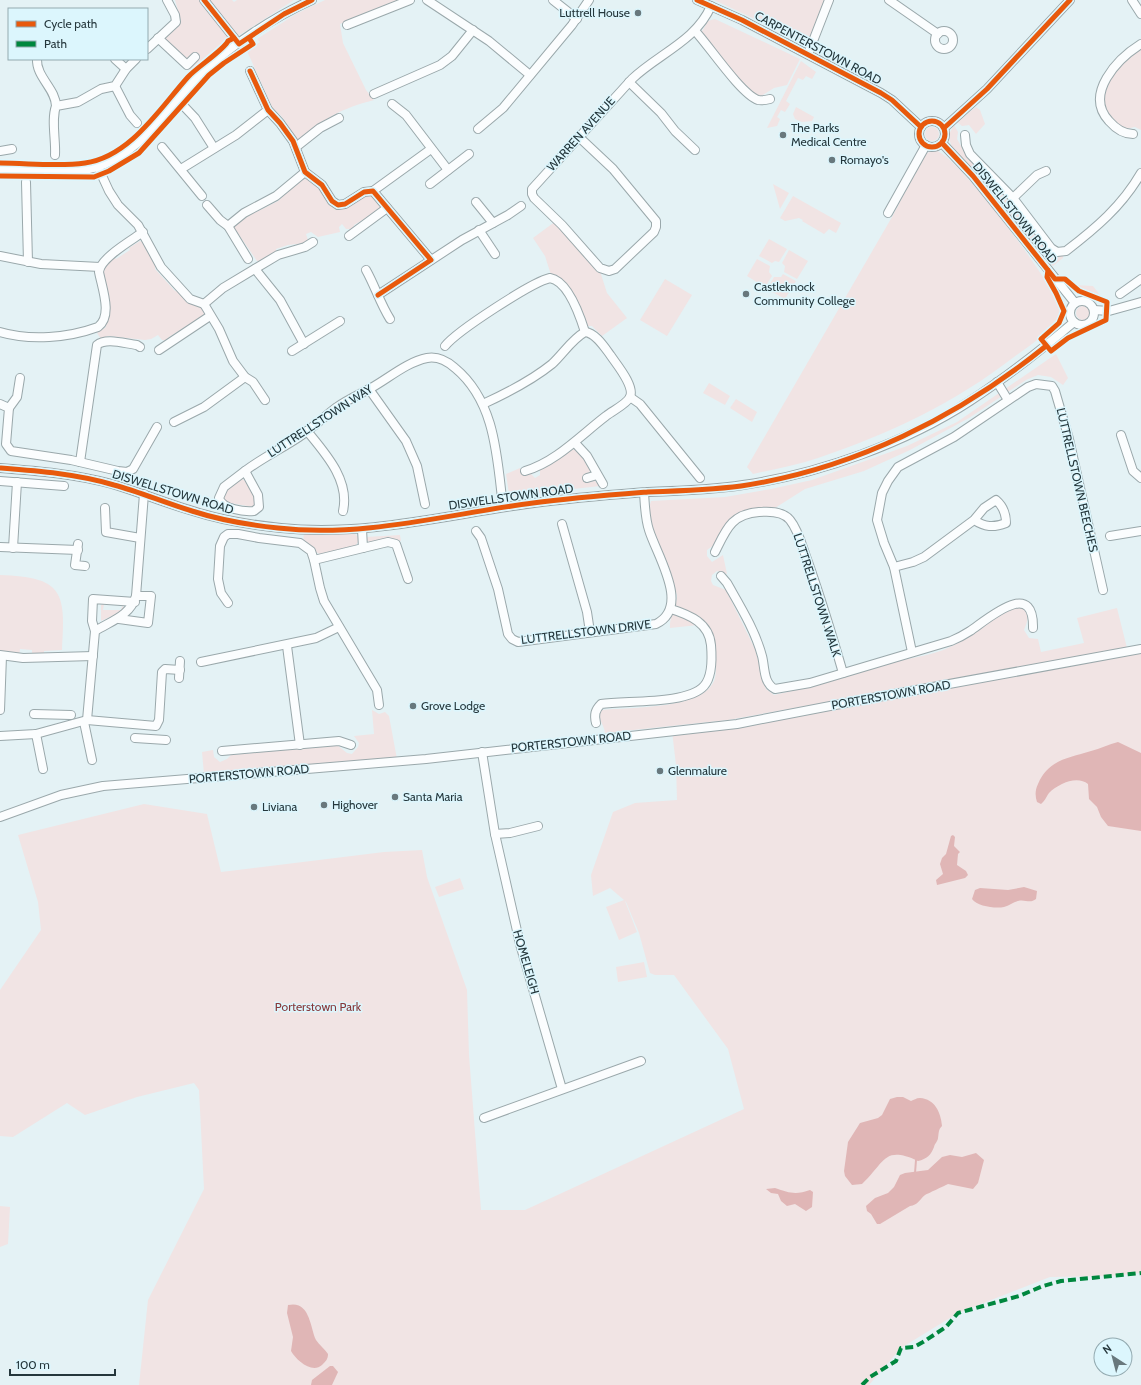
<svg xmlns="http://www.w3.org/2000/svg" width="1141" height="1385" viewBox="0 0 1141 1385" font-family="Cabin,sans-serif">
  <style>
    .green { fill: #f1e4e4 }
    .water { fill: #e0b6b6 }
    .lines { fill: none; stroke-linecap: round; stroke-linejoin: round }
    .stream { stroke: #e0b6b6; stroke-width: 2 }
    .minor-casing { stroke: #9aa8ab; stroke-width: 10 }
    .minor { stroke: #fbfdfe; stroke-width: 8 }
    .quiet { stroke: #00873e; stroke-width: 4; stroke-dasharray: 8 4; stroke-linecap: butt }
    .cycleway-casing { stroke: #dcf6fd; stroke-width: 8 }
    .cycleway { stroke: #e8590c; stroke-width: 5 }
    .poi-dot { fill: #68787d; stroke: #dcf6fd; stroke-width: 1.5 }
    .labels { text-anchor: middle; stroke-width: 3; stroke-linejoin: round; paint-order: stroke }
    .poi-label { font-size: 12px; fill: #25373c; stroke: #dcf6fd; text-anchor: start }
    .street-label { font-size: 12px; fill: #25373c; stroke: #dcf6fd }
    .park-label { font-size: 12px; fill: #873739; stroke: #dcf6fd }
  </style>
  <rect width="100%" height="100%" fill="#e4f2f5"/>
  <g class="green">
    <path d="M175,0H232L234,2L237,0H294L241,34L224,41L190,70L188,69L197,59L187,60L177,53L178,50L164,39L178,26L181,21Z"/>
    <path d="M325,0H402L340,24L343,43L366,90L374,100C340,109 327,117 300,140L295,138C288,127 285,117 273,109L247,51L260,42L257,39L296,14Z"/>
    <path d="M714,0H826L811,38L802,41Z"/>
    <path d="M715,19L800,59L787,85L774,88L761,96L756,95L734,74L701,33L708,21Z"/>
    <path d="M1141,48V130L1135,127L1125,129C1082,103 1114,70 1141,48Z"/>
    <path d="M801,61L816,72L812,79L806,76L803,80L798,78L786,101L790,104L785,112L781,110L777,117L780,119L777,126L767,128Z"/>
    <path d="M796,107L814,117L812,121L802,122L795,119L793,114Z"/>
    <path d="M976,107L980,110L985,124L976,134L969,125L962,126L957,122Z"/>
    <path d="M954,125L958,132L957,139L965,153L1012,203L1051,254L1056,256H1063V258L1053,266L983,181L952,147L948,136Z"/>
    <circle cx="932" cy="134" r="7"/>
    <path d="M934,150C956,152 1050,280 1059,305C1061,309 1060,313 1060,317C1049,333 1029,346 1014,357C953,404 891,433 818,458C797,465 775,469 753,474L747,467L892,217L925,154Z"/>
    <path d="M303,177L315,184L334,207L366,195H370L380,205V210L354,225V228L352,229H346L342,224L339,227L340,232L318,237L311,232L306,234L308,240L306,243L288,245L276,249V252L260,262L257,261L237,232L235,231L233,227L235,223L254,211L256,212L278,201Z"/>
    <path d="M773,184L789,193L780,209Z"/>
    <path d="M793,196L841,223L836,233L829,229L824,234L802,221L803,220L799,218L785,221L780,218Z"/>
    <path d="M556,221L600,271L607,293L627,318L602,336L592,326H588C583,312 569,275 551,275L545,256L533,238Z"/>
    <path d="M769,239L787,249L779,262L775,261L772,263L759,256Z"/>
    <path d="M140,241L144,243L156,266L155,269L175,291L177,290L190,303L201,307L205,315L169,337L167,341L162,340L158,335L151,339L145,340L108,336L101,339L97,333L106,327L105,325C118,302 88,279 114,257L116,259L130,250L129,248Z"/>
    <path d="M789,250L808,261L797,279L784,272L785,266L782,263Z"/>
    <path d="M757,259L770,266L769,272L772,276L765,287L747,276Z"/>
    <path d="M783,274L796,281L785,299L767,289L774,277H781Z"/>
    <path d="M665,279L692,295L667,336L640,320Z"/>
    <path d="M1075,285L1093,286L1103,299Z"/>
    <circle cx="1083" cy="313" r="7"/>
    <path d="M1056,354L1068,378L1063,385L1051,377L1038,375L1026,380L969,418L910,450L864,471L805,489L775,508L759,509L728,522L718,536L714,545L707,550V556L712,562L723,555L727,574L717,571L712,575L711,581L713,585L726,590L755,649L766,689L774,695C810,688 844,675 880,665C905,658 933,657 956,644C980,632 995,612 1022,607C1030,615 1028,620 1024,630L1029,638L1038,639L1041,652L1084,643L1077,618L1117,608L1127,648L728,720L605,733C604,724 596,718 602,710C628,707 707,710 715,678C717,671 715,660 714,653C712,643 711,633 707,624L670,628C669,616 677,608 677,595C670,572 643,522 651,501L725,497L771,489L812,480L907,446L957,422Z"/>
    <path d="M709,383L730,396L725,405L703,393Z"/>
    <path d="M736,399L757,412L752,422L730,408Z"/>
    <path d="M574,449L585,458L591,470L586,476L588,482L595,481L600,486L511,496L509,494L506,474L520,468L524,475L531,474L535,478L540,475V469Z"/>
    <path d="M242,479C251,482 255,497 255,506L253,507L225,502L221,494Z"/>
    <path d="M304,534H355L358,537L359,541L355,546L320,554C312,551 301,544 304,534Z"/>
    <path d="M400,535L401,541C388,537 376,545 367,541L366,537Z"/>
    <path d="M0,575C63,577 66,592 62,650L44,651V653H32V650L20,649L19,656L0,651Z"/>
    <path d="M104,604L103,610H121L122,606L124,607L121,612L101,621V605Z"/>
    <path d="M1141,652V1273L1111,1276L1050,1277L958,1313L901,1348L869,1385H139L148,1300L204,1189L199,1090L194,1083L137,1097L85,1115L67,1103L13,1137L0,1136V990L41,930L38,902L18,835L144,804L207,814L221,872L384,852L422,850L427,877L467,990L469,1055L481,1210H525L744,1109L728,1049L674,975H655L650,973L639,933L626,902L625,901L637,932L619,940L606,907L624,900L610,888L593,896L591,875L613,812L635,803L677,800L676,765L672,731Z"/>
    <path d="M372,710L379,714L385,712L389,716L397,759L204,774L202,752L213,750L214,757L220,762L227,759L231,755L337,745L347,753L352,754L358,747L359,743L354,736L374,734Z"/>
    <path d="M460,878L464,889L439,897L435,887Z"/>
    <path d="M644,962L647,977L618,982L616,967Z"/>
    <path d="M0,1206L10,1207L8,1244L0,1247Z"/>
  </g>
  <g class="water">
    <path d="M1118,742L1141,753V831L1108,826L1101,817L1097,807L1089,799L1088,784C1077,775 1058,784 1049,793C1046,797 1045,801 1041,804L1037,802C1035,796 1035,790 1038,784C1048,760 1068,758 1091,751C1100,749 1109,744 1118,742Z"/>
    <path d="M953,835L955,837L954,846L960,852L958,854L957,865L966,871L968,875L965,878L937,885L936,880L943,874L940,864L942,858L946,854L951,836Z"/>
    <path d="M1024,887L1037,891L1036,899C1030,904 1025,899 1018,901C1013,902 1009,906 1004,907C995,909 977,906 972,899L975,890L980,888L1008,890Z"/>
    <path d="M897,1097H903L911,1101C914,1100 916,1098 920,1098C935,1099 941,1113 942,1126C938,1130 939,1133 938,1138C938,1141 935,1143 934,1147C931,1155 927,1159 918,1161C883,1145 885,1163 862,1184L852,1185L845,1176L844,1171L848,1142L860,1123L878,1118L882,1115L890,1099Z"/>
    <path d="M976,1153L984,1160L978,1183L973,1189L948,1184C944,1186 927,1194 925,1195C919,1200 918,1205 910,1206L880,1224H877L871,1214L867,1211L866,1206L875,1198L888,1193L894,1187L900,1175L905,1173L928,1170L942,1157L950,1155L962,1157Z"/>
    <path d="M775,1188C789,1193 796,1195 810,1190L813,1192L812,1207L806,1211L795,1204L787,1206L781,1201L778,1194L771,1193L766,1189Z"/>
    <path d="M288,1305C310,1300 310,1327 316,1340C319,1345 325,1349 328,1354C328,1359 326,1361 322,1365C312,1374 296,1360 291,1351L293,1337L287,1313Z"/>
    <path d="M330,1366H333L338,1372L332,1385H311L312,1380Z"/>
  </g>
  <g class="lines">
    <path class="stream" d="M915,1173L916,1160"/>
    <g class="minor-casing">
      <g id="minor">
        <path d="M204,0L239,44"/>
        <path d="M427,0L489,41L530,75"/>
        <path d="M553,0L577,19"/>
        <path d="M697,0L742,20L881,93L892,100L921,127"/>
        <path d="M889,0L938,34"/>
        <path d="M1132,0L1141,14"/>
        <path d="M347,25L410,0"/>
        <circle cx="944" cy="40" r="9"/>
        <path d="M696,32C709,46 741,94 758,100C762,101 766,100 770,99"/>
        <path d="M158,38L187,65L195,57"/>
        <path d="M147,49L176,22L175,15L167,0"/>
        <path d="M808,54L829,0"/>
        <path d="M37,59C36,77 56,89 56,106"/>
        <path d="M115,59L126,69"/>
        <path d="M250,71L268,110L280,123L293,141L305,172L322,185L332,201L338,205L345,204L364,192L373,191"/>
        <path d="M629,82L661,113L675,131L695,150"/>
        <path d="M115,86L130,115L137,123"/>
        <path d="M374,94L440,65L452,56L473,30"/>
        <path d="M177,99L195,118L214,148"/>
        <path d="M392,104L406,115L448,170"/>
        <circle cx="932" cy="134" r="13"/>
        <path d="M944,128L987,89L1070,0"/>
        <path d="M478,129L503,108L572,25L589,0"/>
        <path d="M1133,134C1123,134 1116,129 1109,121C1084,94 1117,59 1141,44"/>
        <path d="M965,135L966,145L970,154L1013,198L1051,248L1057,252L1066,251C1096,228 1122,206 1141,173"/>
        <path d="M580,138L613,169L656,221V227L654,232L615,269L609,271L600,268L562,225L534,198L532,194V189L632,79C658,54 696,41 711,6"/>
        <path d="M942,143L973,176L1075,303"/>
        <path d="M162,147L202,196"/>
        <path d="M296,147L320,128L339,118"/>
        <path d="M0,151L12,149"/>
        <path d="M55,155C56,140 51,120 56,106L78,102L101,89L115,86L126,69L136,59"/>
        <path d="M98,167L109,191L118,205L138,225L161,267L190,299L204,304"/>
        <path d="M0,168C28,170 67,176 94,168C142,154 167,107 201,74C231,45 274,17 312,0"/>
        <path d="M181,169L236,135L268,110"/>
        <path d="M26,182L28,262"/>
        <path d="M430,184L469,154"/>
        <path d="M373,191L431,260"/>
        <path d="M373,191L431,149"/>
        <path d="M1013,198L1037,175L1046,171"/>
        <path d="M476,202L493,223"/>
        <path d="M207,205L220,220L228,226L248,259"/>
        <path d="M888,213L926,145"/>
        <path d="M228,226L244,213L276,196L305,172"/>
        <path d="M479,230L495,254"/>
        <path d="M349,236L387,208"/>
        <path d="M0,256L41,264L100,267"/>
        <path d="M255,269L280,300L304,344"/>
        <path d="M366,270C375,286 380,303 390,319"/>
        <path d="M1120,294L1141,279"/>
        <path d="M378,295L462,240L508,215L521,206"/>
        <circle cx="1082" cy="313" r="12"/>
        <path d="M204,304L223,288L278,255L305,247L313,242"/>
        <path d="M204,304L219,329L233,361L245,377L253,382L265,400"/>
        <path d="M1094,310L1109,311L1141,302"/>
        <path d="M0,332C30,341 68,338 98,327C113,316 102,288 99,272C100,258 132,240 143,232"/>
        <path d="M445,346C457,331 532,282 550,278C568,281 580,316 585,332"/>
        <path d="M159,350L210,316"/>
        <path d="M292,351L340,321"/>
        <path d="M997,382L1008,400"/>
        <path d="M369,389L406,441L417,466L425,504"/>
        <path d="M630,397L640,404L700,478"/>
        <path d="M0,404L9,408L6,444L11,451L71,460L118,471L127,472L133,469L157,427"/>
        <path d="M483,404C507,393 531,381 552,364C563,354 572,339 585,332C596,333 605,348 611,356C617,365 635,386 630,397C627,404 612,411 606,416C581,435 556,462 525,471"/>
        <path d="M9,408L17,397L20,378"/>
        <path d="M174,422L204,407L245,377"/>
        <path d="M307,431C325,453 350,480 343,511"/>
        <path d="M1121,435L1133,471L1141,478"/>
        <path d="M575,443L587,456L603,484"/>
        <path d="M80,462L97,345C106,337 126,344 137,345L140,347"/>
        <path d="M0,468C38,471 75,474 112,484C139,492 165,503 193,511C221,520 251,525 281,528C367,537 450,514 534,503C572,498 610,495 647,492C679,491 712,490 743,485C819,474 906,443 970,401C1007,377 1041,350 1074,322"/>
        <path d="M245,471C262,458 281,449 299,437C312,428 324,417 337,407C347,400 360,394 371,388C389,378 407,362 427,358C438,356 447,361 455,368C496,402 497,458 503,507"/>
        <path d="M245,471L258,495L259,507L254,511C244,512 222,509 219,498L224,487Z"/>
        <path d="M587,478L597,475"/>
        <path d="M0,481L64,486"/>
        <path d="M105,508L106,532L140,538"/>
        <path d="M562,524L587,612L590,632"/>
        <path d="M362,529L363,548L388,542L396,544L408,579"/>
        <path d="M476,531L481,538L498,589L508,634L512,639L518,642L656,624C691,607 657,556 649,530C645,518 645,505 644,493"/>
        <path d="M1110,536L1141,531"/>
        <path d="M78,544L75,565L85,566"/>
        <path d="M0,547L78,550"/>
        <path d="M13,548L17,482"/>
        <path d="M363,548L314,560L320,588L324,601L377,690L379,705"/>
        <path d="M715,552C726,530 731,514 759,512C770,511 783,511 790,520C799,531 803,549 808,562C821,599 832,635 843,673"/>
        <path d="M894,567L913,562L924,557L974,520L984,508L996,500C1003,506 1006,514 1006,523C993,528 985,527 974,520"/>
        <path d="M721,576L727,583C740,606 755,630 762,656C765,667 763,683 775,689L810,683L951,641C958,638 964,635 970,631C989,618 1034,578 1033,628"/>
        <path d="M228,603L221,593L218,579L220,546L224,537L228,534H238L259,538L300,543L311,551L314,560"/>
        <path d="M119,619L148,623L151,596H136"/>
        <path d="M95,631L92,621L93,599L135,602"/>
        <path d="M287,646L300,745"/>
        <path d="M912,652L894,567L884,543L877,520L882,493L888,481L898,467L954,437L1028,387L1036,384L1052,386L1055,391L1069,439L1103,590"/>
        <path d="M0,655L23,658L93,656"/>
        <path d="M201,662L316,638L339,627"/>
        <path d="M179,678L180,661"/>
        <path d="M0,710L2,656"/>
        <path d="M34,714L71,715"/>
        <path d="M87,720L95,631C111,621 130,616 136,596L144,494"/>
        <path d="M84,722L92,760"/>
        <path d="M596,723C594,715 595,710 601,704C625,700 687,705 704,686C713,676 712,657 711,645C709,623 690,615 671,609"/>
        <path d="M36,734L43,769"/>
        <path d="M0,736L36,734L87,720L156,726L159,720L162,672L165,669L180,670"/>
        <path d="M135,738L166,740"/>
        <path d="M222,751L339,741L351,745"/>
        <path d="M482,752L495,834L520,944L562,1089"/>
        <path d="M0,817L61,795L103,786L426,759L737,724L856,701L1141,649"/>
        <path d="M495,834L510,833L538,826"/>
        <path d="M484,1118L641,1061"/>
      </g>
    </g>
    <use href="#minor" class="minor"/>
    <path class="quiet" d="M862,1385L870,1377L896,1361L901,1348L914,1347L923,1342L946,1327L958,1313L1019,1296L1043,1286L1061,1281L1141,1273"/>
    <g class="cycleway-casing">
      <g id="cycleway">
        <path d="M204,0L239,44L284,14L312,0"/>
        <path d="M697,0L742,20L881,93L892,100L921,127"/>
        <path d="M250,71L268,110L280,123L293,141L305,172L322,185L332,201L338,205L345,204L364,192L373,191L431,260L378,295"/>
        <circle cx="932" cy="134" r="13"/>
        <path d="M944,128L987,89L1070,0"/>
        <path d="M942,143L973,176L1055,279H1065L1079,291L1107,302L1106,320L1068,338L1051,351L1041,339L1059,323L1064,311L1056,293L1047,277L1048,270"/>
        <path d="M0,163C28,163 58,167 85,163C130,157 160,108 188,77C196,68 225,49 228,41L234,38"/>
        <path d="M0,176L94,177L109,171L139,153L209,75L224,63L253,44L249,38"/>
        <path d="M0,468C38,471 77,474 114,485C140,492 165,503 192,511C220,520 249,525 278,528C364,538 448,514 533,503C571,498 610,495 648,492C679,491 710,490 741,486C854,469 958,417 1046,346"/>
      </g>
    </g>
    <use href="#cycleway" class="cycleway"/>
  </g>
  <g class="poi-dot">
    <circle cx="638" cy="13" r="4"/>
    <circle cx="783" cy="135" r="4"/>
    <circle cx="832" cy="160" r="4"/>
    <circle cx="746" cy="294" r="4"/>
    <circle cx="413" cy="706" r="4"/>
    <circle cx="660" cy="771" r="4"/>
    <circle cx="395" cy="797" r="4"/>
    <circle cx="324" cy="805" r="4"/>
    <circle cx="254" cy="807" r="4"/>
  </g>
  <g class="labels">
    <g class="poi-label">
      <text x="630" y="17" text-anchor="end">Luttrell House</text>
      <text x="791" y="132">The Parks<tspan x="791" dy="14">Medical Centre</tspan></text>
      <text x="840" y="164">Romayo's</text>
      <text x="754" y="291">Castleknock<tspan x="754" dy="14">Community College</tspan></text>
      <text x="421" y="710">Grove Lodge</text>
      <text x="668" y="775">Glenmalure</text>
      <text x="403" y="801">Santa Maria</text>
      <text x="332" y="809">Highover</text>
      <text x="262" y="811">Liviana</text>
    </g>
    <g class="street-label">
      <text transform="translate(818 48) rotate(28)" y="4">CARPENTERSTOWN ROAD</text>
      <text transform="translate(581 134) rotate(-48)" y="4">WARREN AVENUE</text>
      <text transform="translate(1015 213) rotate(51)" y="4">DISWELLSTOWN ROAD</text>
      <text transform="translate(320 421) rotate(-33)" y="4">LUTTRELLSTOWN WAY</text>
      <text transform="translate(1077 480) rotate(77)" y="4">LUTTRELLSTOWN BEECHES</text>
      <text transform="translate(173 492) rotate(17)" y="4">DISWELLSTOWN ROAD</text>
      <text transform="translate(511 497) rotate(-8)" y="4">DISWELLSTOWN ROAD</text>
      <text transform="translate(817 595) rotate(72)" y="4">LUTTRELLSTOWN WALK</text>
      <text transform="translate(586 632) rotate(-7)" y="4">LUTTRELLSTOWN DRIVE</text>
      <text transform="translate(891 695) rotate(-10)" y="4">PORTERSTOWN ROAD</text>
      <text transform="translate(571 742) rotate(-6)" y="4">PORTERSTOWN ROAD</text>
      <text transform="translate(249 774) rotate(-5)" y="4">PORTERSTOWN ROAD</text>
      <text transform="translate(526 962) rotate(74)" y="4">HOMELEIGH</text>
    </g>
    <g class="park-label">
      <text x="318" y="1011">Porterstown Park</text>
    </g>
  </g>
  <rect x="8" y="8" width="140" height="52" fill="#dcf6fd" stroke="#93aab0"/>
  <rect x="16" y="21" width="20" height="6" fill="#e8590c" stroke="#93aab0"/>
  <text x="44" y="28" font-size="12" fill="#25373c">Cycle path</text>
  <rect x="16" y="41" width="20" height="6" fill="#00873e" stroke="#93aab0"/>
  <text x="44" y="48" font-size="12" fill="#25373c">Path</text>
  <g transform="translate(1113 1357) rotate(324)"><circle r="19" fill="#dcf6fd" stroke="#93aab0"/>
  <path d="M0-3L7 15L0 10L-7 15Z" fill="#68787d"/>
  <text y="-6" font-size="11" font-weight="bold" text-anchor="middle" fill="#25373c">N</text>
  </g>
  <path d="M10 1369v6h105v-6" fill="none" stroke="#25373c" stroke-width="2"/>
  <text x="16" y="1369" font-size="12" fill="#25373c" stroke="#dcf6fd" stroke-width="3" paint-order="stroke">100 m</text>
</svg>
